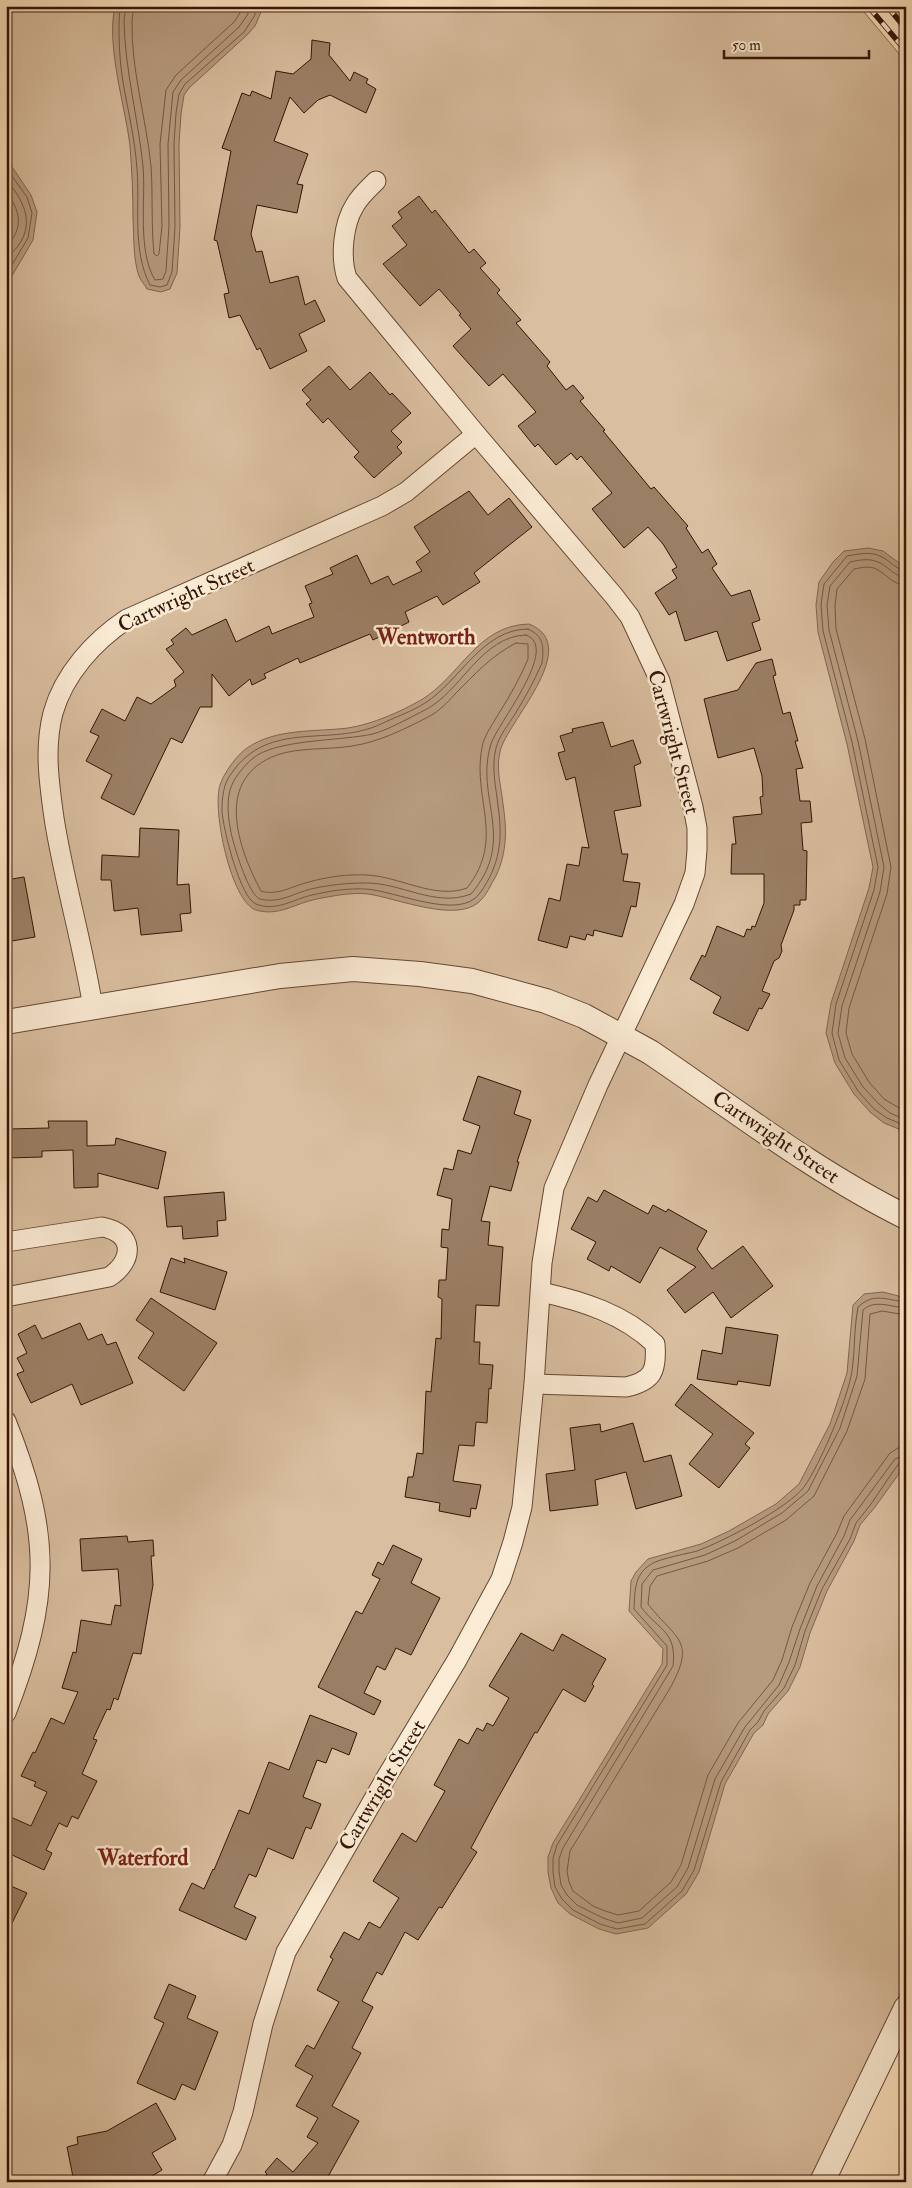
<svg xmlns="http://www.w3.org/2000/svg" width="912" height="2188" viewBox="0 0 912 2188" font-family="'IM FELL Double Pica',serif">
  <style>
    .green { fill: #d9be9f; stroke: #866952 }
    .water { fill: #b79b7f; stroke: #82654e }
    .lines { fill: none; stroke-linecap: round; stroke-linejoin: round }
    .shore { stroke: #755842; stroke-width: 1 }
    .building { fill: #9b7f65; stroke: #331405 }
    .minor-casing { stroke: #654733; stroke-width: 21 }
    .tertiary-casing { stroke: #654733; stroke-width: 26 }
    .minor { stroke: #fcecd5; stroke-width: 19 }
    .tertiary { stroke: #fcecd5; stroke-width: 24 }
    .rail-casing { stroke: #331405; stroke-width: 5.5 }
    .rail { stroke: #fcecd5; stroke-width: 4; stroke-dasharray: 11; stroke-linecap: butt }
    .labels { text-anchor: middle; stroke-width: 5; stroke-linejoin: round; paint-order: stroke }
    .street-label { font-size: 21px; fill: #331405; stroke: #fcecd5 }
    .neighbourhood-label { font-size: 22px; font-weight: bold; fill: #7a1f14; stroke: #fcecd5 }
  </style>
  <rect width="100%" height="100%" fill="#fbe1be"/>
  <filter id="stains"><feTurbulence type="fractalNoise" baseFrequency=".004" numOctaves="4"/><feColorMatrix values="0 0 0 0 .2 0 0 0 0 .09 0 0 0 0 .02 0 0 0 .5 -.17"/></filter>
  <radialGradient id="worn" r=".72"><stop offset=".6" stop-color="#630" stop-opacity="0"/><stop offset="1" stop-color="#630" stop-opacity=".3"/></radialGradient>
  <path class="green" d="M6,6H859L906,62V1982L809,2182H6Z"/>
  <g class="water">
    <path d="M115,6H258L261,12L255,26L247,35L189,88L184,95L181,114L179,144L180,227L177,273L170,289L161,292L147,289C145,285 141,281 139,276C133,259 134,237 133,219C133,195 132,171 130,146C125,104 106,47 115,6Z"/>
    <path d="M6,158L31,195L37,212L33,240L6,286Z"/>
    <path d="M868,548L883,551L906,568V1132L884,1123L871,1113L854,1094L835,1063L826,1033L831,1003L869,888L873,867L847,744L818,632L816,605L819,582L833,562L844,551Z"/>
    <path d="M529,624C582,645 512,717 501,748C495,767 501,785 503,804C507,830 507,852 496,876C491,884 487,895 479,902C456,923 396,898 368,894C352,892 332,896 317,899C296,903 278,917 256,910C231,902 212,810 220,785C224,773 236,756 247,748C276,728 315,732 348,728C373,724 400,712 421,700C460,677 477,625 529,624Z"/>
    <path d="M883,1292L906,1298V1464L875,1507L860,1525L854,1541L827,1591L810,1633L800,1667L788,1691L768,1714L763,1725L754,1733L725,1784L699,1872L686,1894L648,1928L616,1934L599,1929L570,1914L558,1903L551,1888L548,1872V1857L553,1843L662,1664L663,1649L629,1611L631,1581L636,1572L648,1559L701,1544L729,1531L776,1504L799,1484L830,1424L847,1373L853,1305L864,1294Z"/>
  </g>
  <g class="lines">
    <g class="shore">
      <path d="M120,6C118,31 119,57 123,82C128,111 135,139 137,169C140,207 132,250 150,285L160,287L167,285L172,272L175,227L174,144L176,113L179,94L185,84L244,32L255,15L254,6"/>
      <path d="M126,6C126,11 124,16 124,21C125,70 138,118 143,166C146,200 137,250 155,280L163,279L166,271L169,226L168,144L173,92L181,80L239,27L248,14L247,6"/>
      <path d="M134,6C134,11 132,16 132,21C131,70 146,117 151,166C153,195 151,225 154,254L157,256L159,254L162,226L160,144L166,90L176,75L234,22L240,13V6"/>
      <path d="M6,168L27,197L32,213L28,238L6,275"/>
      <path d="M6,179C22,199 36,221 18,246C14,251 9,255 6,261"/>
      <path d="M6,191C20,211 25,227 6,247"/>
      <path d="M906,571C897,570 890,561 882,557C872,551 858,554 847,556L824,584L821,605L823,631L852,742L878,867L874,890L836,1004L832,1033L839,1060L858,1091L874,1109L887,1118L906,1126"/>
      <path d="M906,578C895,577 888,566 878,562C869,558 859,560 850,562L830,586L827,605L829,630L858,741L884,867L880,892L842,1006L838,1033L845,1058L863,1087L879,1104L890,1113L906,1120"/>
      <path d="M906,585C892,585 886,573 874,568C867,566 860,568 854,569L837,589L835,605L836,629L865,739L891,867L887,894L849,1008L846,1033L852,1054L869,1082L884,1099L906,1112"/>
      <path d="M528,629C544,636 544,647 542,663C534,681 525,698 515,714C508,725 499,736 496,748C491,768 496,786 498,806C503,839 500,865 480,893C460,922 394,890 365,889C349,888 329,891 312,895C294,899 276,912 256,904C240,898 223,828 222,811C222,799 223,784 231,774C269,718 330,748 381,724C395,717 411,712 425,703C460,681 482,629 528,629Z"/>
      <path d="M526,635C561,647 497,724 491,744C474,798 518,839 471,894C435,908 401,882 364,883C347,883 328,885 311,889C294,893 279,904 260,899C248,895 232,841 230,827C228,816 227,801 230,790C233,779 243,767 252,759C274,739 342,741 373,734C390,729 409,718 425,710C461,692 481,636 526,635Z"/>
      <path d="M516,643L528,644V659C520,678 510,696 499,713C494,722 486,733 483,743C470,797 507,837 467,888C435,900 399,876 366,875C348,874 326,877 309,882C292,886 278,896 261,891C237,846 214,778 277,755C300,747 328,750 352,746C379,742 405,729 430,716C439,711 448,702 455,694C474,675 492,655 516,643Z"/>
      <path d="M906,1302C886,1300 874,1292 858,1307C854,1328 855,1350 852,1371C848,1398 820,1465 804,1487C788,1508 722,1542 697,1551C686,1554 657,1559 650,1565C634,1575 635,1592 634,1609L667,1646V1665L557,1845L553,1858V1872L555,1887L562,1899L573,1910L600,1924L617,1929L645,1924L682,1891L694,1870L721,1782L750,1730L758,1722L764,1711L784,1688L795,1665L805,1631L822,1589L850,1539L856,1523L871,1504L892,1473L900,1462L906,1461"/>
      <path d="M906,1308C891,1307 875,1299 863,1310L857,1376L840,1428L808,1491L782,1513L735,1541L705,1555L653,1570L642,1584L641,1607C659,1631 677,1631 673,1666L563,1848L559,1859V1871L561,1885L567,1895L577,1905L603,1918L618,1923L642,1918L677,1887L688,1868L715,1779L745,1727L779,1685L789,1662L800,1629L817,1586L844,1536L850,1520L895,1459L906,1455"/>
      <path d="M906,1315L882,1311L870,1314L865,1379L847,1431L814,1496L786,1520L738,1548L708,1561L657,1576L650,1586L648,1604C677,1641 697,1640 669,1690L570,1851L567,1871L569,1882L573,1891L593,1906L605,1911L618,1915L639,1911L671,1882L681,1865L708,1775L738,1723L773,1680L782,1660L792,1627L810,1583L837,1533L844,1516L890,1453L898,1448L906,1447"/>
    </g>
  </g>
  <g class="building">
    <path d="M312,40L330,43L329,55L350,81L354,72L368,79L366,83L376,89L366,113L330,95L318,100L304,113L290,97L274,141L308,154L297,184L303,185L297,213L257,205L251,234L256,252L262,251L270,283L298,276L305,305L315,300L325,321L299,334L307,351L270,369L260,348L257,350L240,315L229,318L224,294L229,293L217,241L214,240L231,151L222,148L242,93L250,96L252,91L271,99L276,71L293,74L311,59Z"/>
    <path d="M419,196L432,213L435,210L469,253L474,249L486,263L480,268L500,290L497,293L521,320L516,323L550,362L547,366L566,390L573,385L584,398L580,401L605,430L603,431L651,489L654,487L688,526L686,528L702,553L708,549L717,564L712,568L731,596L750,590L760,620L752,623L761,650L727,661L717,631L685,641L676,611L669,615L655,593L677,578L672,570L677,567L663,544L648,527L624,548L592,509L612,493L585,461L581,456L577,460L571,453L556,465L538,444L535,447L518,426L536,412L503,374L489,386L453,346L471,329L459,315L461,314L439,289L420,306L383,264L407,245L392,226L402,218L398,212Z"/>
    <path d="M329,366L350,390L370,372L390,395L392,393L411,413L391,431L402,442L397,447L402,453L374,478L354,457L359,452L328,418L323,423L306,404L311,400L302,390Z"/>
    <path d="M469,491L488,515L509,498L532,527L474,573L480,582L443,605L437,596L405,612L409,622L373,640L370,634L300,663L298,658L264,674L266,678L252,685L250,679L229,696L212,674V707H200L182,743L171,738L134,815L101,798L112,775L86,761L99,736L90,732L102,709L125,721L137,697L151,704L176,686L174,680L184,672L166,649L174,644L171,640L186,628L192,635L226,619L236,642L269,626L272,634L314,617L309,604L312,603L305,586L333,574L330,568L357,555L371,584L388,576L393,585L422,571L416,562L430,552L414,527Z"/>
    <path d="M772,659L776,675L773,676L783,714L790,712L798,741H795L803,768L796,769L800,801H810L812,822L801,823L803,850L807,851L806,900H800V905H794V910L781,945L782,951L779,958L774,961L762,991L770,994L762,1009L759,1008L748,1031L713,1013L721,997L690,979L702,955L705,957L717,926L744,937L747,929L751,930L752,926L755,927L764,903V874H731L732,844H736L733,817L762,814L760,797L763,796L762,776L754,748L718,758L704,699L738,690L756,663Z"/>
    <path d="M603,722L611,747L633,740L641,763L634,766L641,806L614,811L622,854H628L623,881L640,883L636,907L631,906L622,937L594,930L593,936L587,934L585,940L570,936L567,948L538,940L549,898L560,901L567,864L579,866L582,847L589,848L575,777L566,780L558,753L565,751L560,736L573,732L572,729Z"/>
    <path d="M140,828L179,830L177,885L189,884L191,913L180,914L182,931L141,935L138,908L114,911L111,880H101L102,855L139,857Z"/>
    <path d="M24,877L35,937L6,942V880Z"/>
    <path d="M478,1076L521,1091L514,1114L531,1120L517,1162H519L511,1191L490,1186L481,1221L490,1222L488,1245L503,1247L499,1306L476,1305L474,1342H480L479,1364L493,1365L491,1389L489,1388L487,1423L476,1422L474,1446L459,1445L453,1481L481,1485L476,1509L471,1508L470,1517L439,1511L440,1503L405,1497L408,1477H413L417,1453L423,1454L426,1391L431,1392L436,1338L441,1339L442,1299L438,1297L439,1280H446L448,1248L441,1247L442,1229L449,1230L452,1199L437,1195L444,1168L453,1170L458,1150L471,1154L480,1126L463,1120Z"/>
    <path d="M48,1121H87V1146L115,1145L116,1138L166,1152L158,1189L98,1173V1187L74,1188L73,1150L42,1151V1157L8,1158V1129L49,1128Z"/>
    <path d="M604,1190L648,1214L653,1205L666,1212L668,1209L707,1231L697,1249L712,1269L743,1246L773,1286L731,1318L713,1292L685,1313L667,1290L696,1267L660,1247L640,1283L611,1266L609,1271L587,1259L596,1242L571,1229L588,1197L597,1202Z"/>
    <path d="M224,1192L226,1220L217,1221L218,1236L183,1239L182,1226L167,1227L164,1197Z"/>
    <path d="M171,1258L185,1263L184,1258L227,1272L215,1310L160,1292Z"/>
    <path d="M151,1298L217,1343L184,1391L138,1358L154,1333L136,1320Z"/>
    <path d="M80,1323L88,1340L102,1334L107,1345L116,1342L133,1383L81,1405L72,1384L31,1403L17,1374L24,1371L17,1358L27,1353L18,1334L35,1325L42,1339Z"/>
    <path d="M726,1327L778,1335L770,1386L738,1381L737,1385L697,1379L702,1350L722,1354Z"/>
    <path d="M691,1384L754,1433L745,1444L750,1448L719,1488L689,1464L713,1434L675,1405Z"/>
    <path d="M633,1423L644,1462L671,1455L682,1496L636,1509L626,1472L595,1480L598,1505L550,1511L546,1474L575,1470L570,1428L600,1424L601,1432Z"/>
    <path d="M127,1536L128,1542L153,1540L154,1556H151L153,1585L141,1654L133,1653L118,1700L114,1698L110,1710L107,1709L93,1739L97,1740L82,1774L97,1781L78,1819L72,1816L67,1827L59,1823L46,1850L52,1853L44,1870L6,1852V1815L31,1826L47,1792L34,1786L36,1782L21,1776L33,1752L35,1753L51,1718L64,1724L78,1692L62,1688L73,1652L76,1653L81,1620L111,1625L115,1605L121,1606L118,1569L82,1571L80,1539Z"/>
    <path d="M393,1545L422,1559L411,1583L440,1598L411,1655L396,1648L385,1670L377,1666L364,1693L381,1701L374,1715L318,1687L356,1611L362,1614L380,1579L372,1575L378,1562L383,1565Z"/>
    <path d="M521,1633L553,1651L562,1634L606,1659L592,1684L594,1686L585,1702L563,1689L537,1733L535,1732L494,1805L471,1848L477,1852L442,1908L439,1907L418,1940L405,1932L382,1975L377,1972L362,2001L373,2007L352,2048L361,2053L332,2106L359,2121L325,2182H261L267,2174L265,2172L277,2158L293,2172L318,2143L307,2137L318,2118L296,2106L313,2076L295,2066L307,2045L314,2049L339,2002L317,1990L333,1959L330,1957L344,1932L359,1940L369,1922L380,1928L399,1898L373,1881L402,1833L416,1842L445,1791L434,1785L459,1739L468,1744L477,1728L483,1731L487,1723L493,1726L509,1698L489,1686Z"/>
    <path d="M310,1715L357,1733L349,1755L332,1748L326,1763L317,1760L303,1797L321,1804L311,1829L306,1827L293,1859L268,1848L256,1877L249,1874L234,1907L256,1917L246,1940L179,1910L192,1883L204,1889L213,1869L214,1870L239,1810L249,1814L269,1762L289,1770Z"/>
    <path d="M6,1884L27,1893L6,1935Z"/>
    <path d="M169,1984L196,1996L187,2018L218,2032L195,2090L182,2084L175,2100L137,2083L164,2023L154,2018Z"/>
    <path d="M156,2103L176,2139L152,2153L162,2170L142,2182H74L67,2147L78,2144L77,2137L107,2131Z"/>
  </g>
  <g class="lines">
    <g class="minor-casing">
      <g id="minor">
        <path d="M93,1008C83,944 64,882 54,818C49,782 44,748 53,713C64,674 94,641 127,619L382,506L406,492L476,434"/>
        <path d="M6,1242L102,1227C135,1233 134,1261 109,1277L6,1297"/>
        <path d="M534,1384L626,1387C653,1381 657,1371 655,1344C624,1314 582,1301 541,1292"/>
        <path d="M6,1421C52,1535 51,1598 6,1713"/>
        <path d="M212,2182L232,2145L243,2112L263,2024L286,1952L387,1776L457,1660L501,1579L513,1542L522,1507L534,1384L542,1263L554,1188L598,1085L684,904L695,873L697,850V828L693,807L660,681L630,617L614,596L476,434L347,278C340,257 343,224 355,205C360,196 369,188 376,181"/>
      </g>
    </g>
    <g class="tertiary-casing">
      <g id="tertiary">
        <path d="M6,1022L280,976L353,969L420,974L472,981L546,1001L584,1016L650,1052C733,1108 815,1172 906,1217"/>
        <path d="M822,2182L906,2008"/>
      </g>
    </g>
    <use href="#minor" class="minor"/>
    <use href="#tertiary" class="tertiary"/>
    <g class="rail-casing">
      <g id="rail">
        <path d="M868,6L906,51"/>
        <path d="M887,6L906,29"/>
      </g>
    </g>
    <use href="#rail" class="rail"/>
  </g>
  <g class="labels">
    <g class="street-label">
      <text transform="translate(186 595) rotate(-25)" y="7">Cartwright Street</text>
      <text transform="translate(674 742) rotate(75)" y="7">Cartwright Street</text>
      <text transform="translate(776 1137) rotate(34)" y="7">Cartwright Street</text>
      <text transform="translate(382 1785) rotate(-59)" y="7">Cartwright Street</text>
    </g>
    <g class="neighbourhood-label">
      <text x="426" y="644">Wentworth</text>
      <text x="143" y="1865">Waterford</text>
    </g>
  </g>
  <rect width="912" height="2188" fill="none" stroke="#fbe1be" stroke-width="25"/>
  <rect x="8" y="8" width="897" height="2173" fill="none" stroke="#331405" stroke-width="2.5"/>
  <rect x="12" y="12" width="887" height="2163" fill="none" stroke="#331405"/>
  <path d="M724 50v8h145v-8" fill="none" stroke="#331405" stroke-width="2.5"/>
  <text x="732" y="50" font-size="15" fill="#331405" stroke="#fcecd5" stroke-width="4" paint-order="stroke">50 m</text>
  <rect width="100%" height="100%" filter="url(#stains)"/>
  <rect width="100%" height="100%" fill="url(#worn)"/>
</svg>
